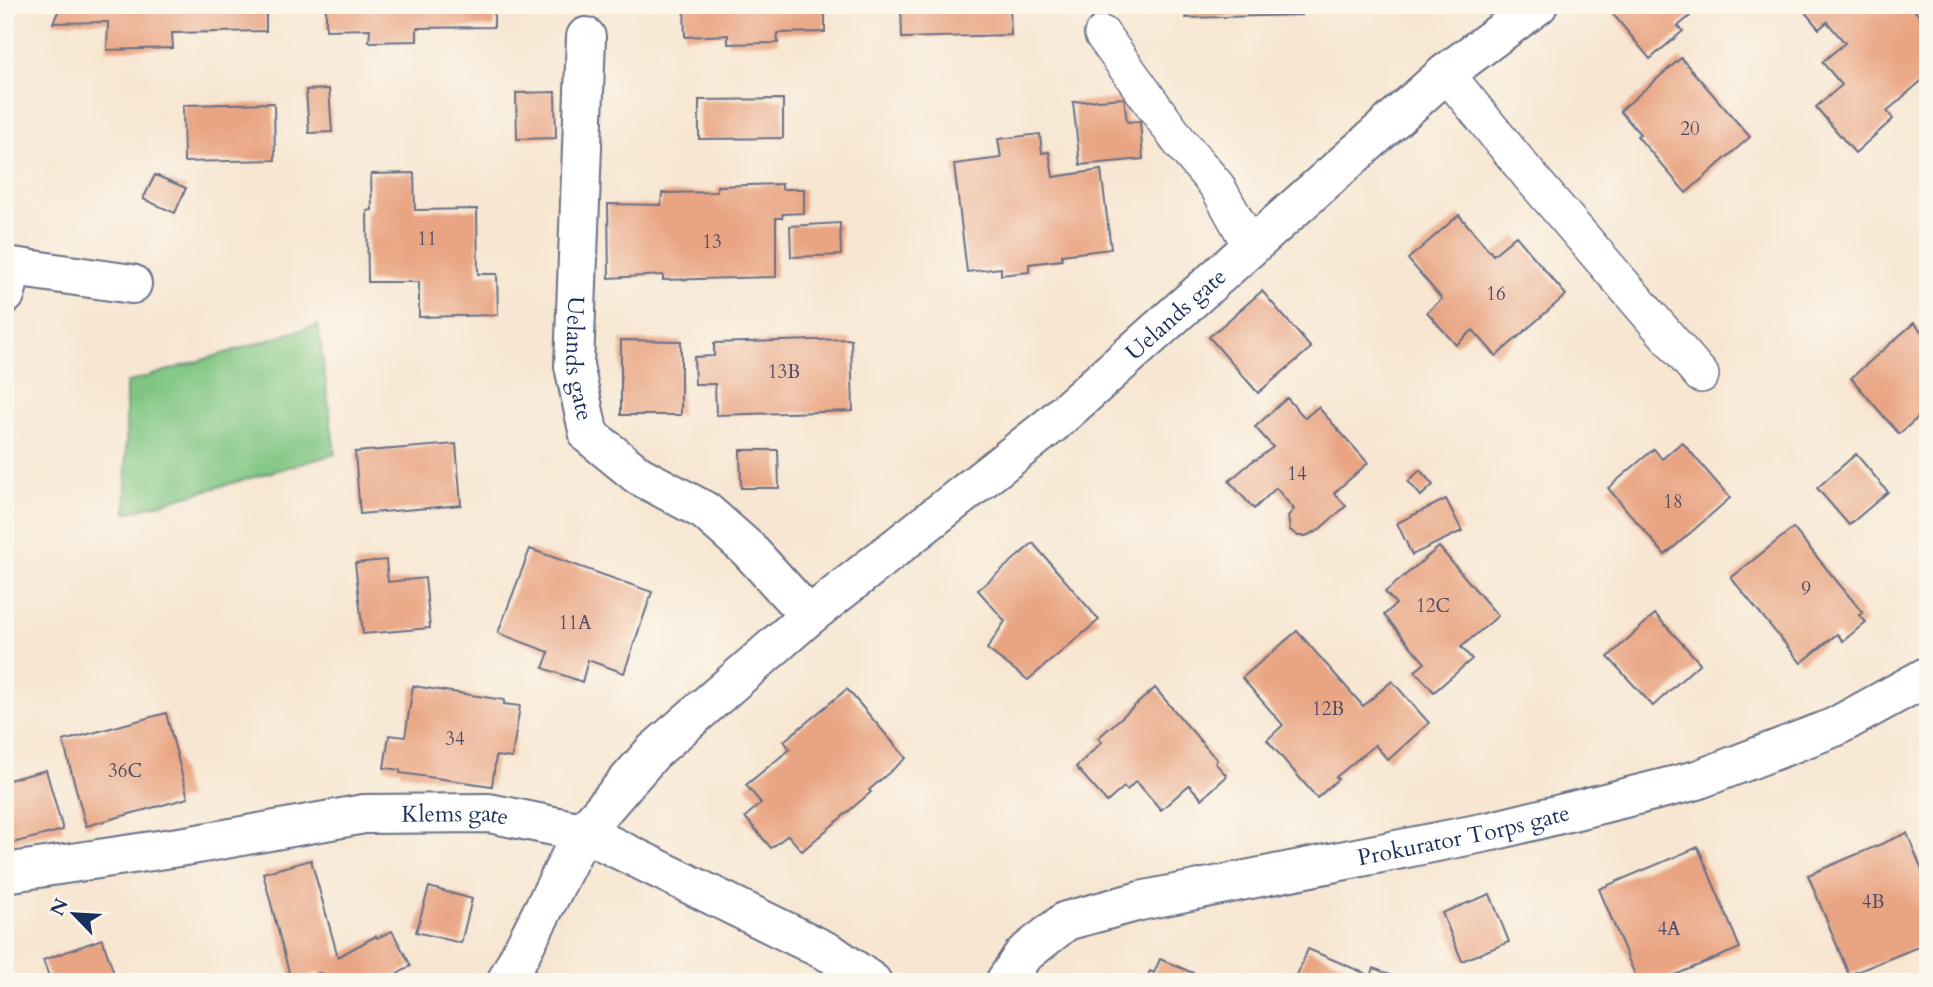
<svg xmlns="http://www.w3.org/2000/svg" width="1933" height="987" viewBox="0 0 1933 987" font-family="Cardo,serif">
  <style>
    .green { fill: #80c682; stroke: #4e7a70; stroke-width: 2 }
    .building { fill: #e9a583 }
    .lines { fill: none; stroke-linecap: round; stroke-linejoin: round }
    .service-casing { stroke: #686f86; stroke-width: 38 }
    .minor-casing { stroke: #686f86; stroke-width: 42 }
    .service { stroke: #fff; stroke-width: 35 }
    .minor { stroke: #fff; stroke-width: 38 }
    .labels { text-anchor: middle; stroke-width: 5; stroke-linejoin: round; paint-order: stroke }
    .number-label { font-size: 19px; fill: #4e4c67 }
    .street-label { font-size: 23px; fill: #1b2f5e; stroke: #fbf7ec }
  </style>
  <rect width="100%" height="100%" fill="#fbf7ec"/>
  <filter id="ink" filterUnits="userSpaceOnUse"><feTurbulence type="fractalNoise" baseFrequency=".0143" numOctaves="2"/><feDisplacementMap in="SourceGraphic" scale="14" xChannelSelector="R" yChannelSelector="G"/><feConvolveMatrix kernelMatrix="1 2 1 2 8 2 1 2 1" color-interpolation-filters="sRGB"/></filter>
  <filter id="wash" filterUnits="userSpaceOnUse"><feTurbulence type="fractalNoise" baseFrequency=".00686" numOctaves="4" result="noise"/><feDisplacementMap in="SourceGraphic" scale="28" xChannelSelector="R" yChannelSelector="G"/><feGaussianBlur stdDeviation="1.57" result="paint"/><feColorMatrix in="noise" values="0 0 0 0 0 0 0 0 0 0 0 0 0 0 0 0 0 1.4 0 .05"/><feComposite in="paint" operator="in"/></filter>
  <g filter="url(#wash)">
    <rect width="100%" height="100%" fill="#f7e6d1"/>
    <path class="green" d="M318,325L335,454L126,513V383Z"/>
    <g id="blocks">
      <g class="building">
        <path d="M61,5H266V31L172,33L173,48L107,50L108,22L53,23Z"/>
        <path d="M326,5H494V27L417,28V41L369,42L370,29L326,30Z"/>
        <path d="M684,5H825V32L777,33L778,43L728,44V35L685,37Z"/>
        <path d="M901,5H1010L1011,35L902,38Z"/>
        <path d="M1186,5H1302V15L1186,18Z"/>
        <path d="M1610,5H1681L1690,16L1678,26L1683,31L1650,59L1608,8Z"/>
        <path d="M1799,5H1910L1928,26V75L1887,111L1893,119L1855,153L1816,107L1842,85L1822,62L1845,43L1827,22L1819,29Z"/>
        <path d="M1681,58L1750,137L1686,193L1637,136L1640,134L1620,111Z"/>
        <path d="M329,89L332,132L309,133L306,90Z"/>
        <path d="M555,92L556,138L517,139L516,93Z"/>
        <path d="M1124,98L1127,122L1140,121L1143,159L1080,165L1073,102Z"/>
        <path d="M783,99V138L699,139V100Z"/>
        <path d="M274,103L275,160L184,162L183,105Z"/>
        <path d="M1040,134L1042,153L1049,152L1053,177L1101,170L1111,249L1062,255V260L1029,264V272L1001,275V268L967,272L954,164L1001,158L998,139Z"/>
        <path d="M414,173L415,210L477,209L478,274H497L498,315L419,317V282H368L367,211L372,210L371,174Z"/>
        <path d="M155,175L186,188L175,213L143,199Z"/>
        <path d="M782,184V189H804V213L783,214L782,218H776V277L663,280V275L609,278L608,204L661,205L662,193L717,192V186Z"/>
        <path d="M1459,215L1493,255L1516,236L1566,295L1496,356L1473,330L1456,345L1427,312L1442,299L1408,259Z"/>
        <path d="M840,223L841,255L791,257L790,226Z"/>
        <path d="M1262,291L1311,348L1258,393L1209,337Z"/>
        <path d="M1914,323L1928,339V409L1899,434L1851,378Z"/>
        <path d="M851,339L853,411L716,415L715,384H695L694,357L714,356V343Z"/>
        <path d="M621,340L681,341V415H621Z"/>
        <path d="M1287,398L1305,418L1318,407L1368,463L1334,493L1346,506L1315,533L1314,532L1306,536H1298L1290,530L1288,516L1294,509L1276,488L1254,509L1229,481L1255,459L1256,460L1273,447L1255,427Z"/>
        <path d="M1682,442L1730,498L1665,555L1608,488L1654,449L1662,459Z"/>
        <path d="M456,444L461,505L360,514L355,452Z"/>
        <path d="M740,450H778L779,488H741Z"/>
        <path d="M1856,454L1888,492L1849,525L1817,488Z"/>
        <path d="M1420,470L1433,485L1421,496L1408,481Z"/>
        <path d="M1446,499L1462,531L1412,555L1397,523Z"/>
        <path d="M1793,528L1863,613L1859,615L1866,622L1843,641L1837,634L1801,663L1731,578Z"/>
        <path d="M1033,543L1099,620L1028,680L987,649L1005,621L978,590Z"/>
        <path d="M1439,547L1498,616L1461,647L1472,659L1434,692L1415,671L1425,663L1384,615L1396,604L1385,592Z"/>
        <path d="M530,549L652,592L624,673L588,660L582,682L543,668L549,652L498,633Z"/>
        <path d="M386,560L388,582L425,578L430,628L363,634L355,563Z"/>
        <path d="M1655,614L1700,663L1653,706L1608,657Z"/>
        <path d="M1297,631L1363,706L1392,681L1429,723L1388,760L1375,745L1336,777L1338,779L1317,798L1267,740L1283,725L1242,678Z"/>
        <path d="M413,686L504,700V704L520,706L512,758L496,756L492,786L400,773V770L384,768L389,735L405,737Z"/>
        <path d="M1155,688L1217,760L1215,763L1227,776L1202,799L1189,785L1161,810L1136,781L1127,790L1124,787L1107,802L1076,767L1102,742L1098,738Z"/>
        <path d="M847,689L906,758L869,790L871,792L802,851L788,835L771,848L745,817L761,803L746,785L790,749L784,741Z"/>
        <path d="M166,713L188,798L86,826L63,741Z"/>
        <path d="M46,770L63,830L5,845V781Z"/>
        <path d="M1907,833L1928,885V943L1849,975L1808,875Z"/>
        <path d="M1698,847L1740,948L1658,982H1638L1599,889Z"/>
        <path d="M311,860L338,957L376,936L377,938L392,931L411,966L384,982H325L320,973L291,980L263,873Z"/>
        <path d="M429,887L472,899L461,943L416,932Z"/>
        <path d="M1490,894L1509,942L1462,961L1442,913Z"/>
        <path d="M102,939L117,982H51L43,960Z"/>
        <path d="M1308,949L1371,976L1374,968L1406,982H1294Z"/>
        <path d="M1160,959L1198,975L1195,982H1145L1150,971L1154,973Z"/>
      </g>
    </g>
  </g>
  <g filter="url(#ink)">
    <use href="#blocks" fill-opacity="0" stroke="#686f86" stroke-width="2"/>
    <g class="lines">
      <g class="service-casing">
        <g id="service">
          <path d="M1102,34L1179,141L1217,186L1251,247"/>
          <path d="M1446,73L1529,175L1701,375"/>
        </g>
      </g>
      <g class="minor-casing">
        <g id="minor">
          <path id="s1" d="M586,37L574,366L589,435L638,475L705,511L748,549L809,616"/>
          <path d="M5,295L13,267L132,284"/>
          <path id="s2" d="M5,873L192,845L364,814L489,813L583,832L832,954L872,982"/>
          <path id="s3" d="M506,982L583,832L653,752L809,616L1051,425L1446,73L1538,5"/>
          <path id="s4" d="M1005,982L1023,955L1066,921L1140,901L1492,831L1697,780L1835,727L1928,676"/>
        </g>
      </g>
      <use href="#service" class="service"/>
      <use href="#minor" class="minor"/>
    </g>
  </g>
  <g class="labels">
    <g class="number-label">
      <text x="1690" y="135">20</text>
      <text x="427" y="245">11</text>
      <text x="712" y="248">13</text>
      <text x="1496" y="300">16</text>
      <text x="784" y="378">13B</text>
      <text x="1297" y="480">14</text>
      <text x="1673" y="508">18</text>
      <text x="1806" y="595">9</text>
      <text x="1433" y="612">12C</text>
      <text x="575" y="629">11A</text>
      <text x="1328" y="715">12B</text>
      <text x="455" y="745">34</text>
      <text x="125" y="777">36C</text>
      <text x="1873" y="908">4B</text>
      <text x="1669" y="935">4A</text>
    </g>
    <g class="street-label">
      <text dy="8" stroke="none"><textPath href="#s3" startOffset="957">Uelands gate</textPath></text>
      <text dy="8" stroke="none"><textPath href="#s1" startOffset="322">Uelands gate</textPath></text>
      <text dy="8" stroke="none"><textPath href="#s2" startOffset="455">Klems gate</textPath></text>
      <text dy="8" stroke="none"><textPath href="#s4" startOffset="494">Prokurator Torps gate</textPath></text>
    </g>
  </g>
  <rect width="1933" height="987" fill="none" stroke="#fbf7ec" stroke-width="28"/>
  <g transform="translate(74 914) rotate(295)" stroke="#fbf7ec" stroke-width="5" paint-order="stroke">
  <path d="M0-5L12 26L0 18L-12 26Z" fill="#1b2f5e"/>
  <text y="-10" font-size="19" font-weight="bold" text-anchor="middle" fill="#1b2f5e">N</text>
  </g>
</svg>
